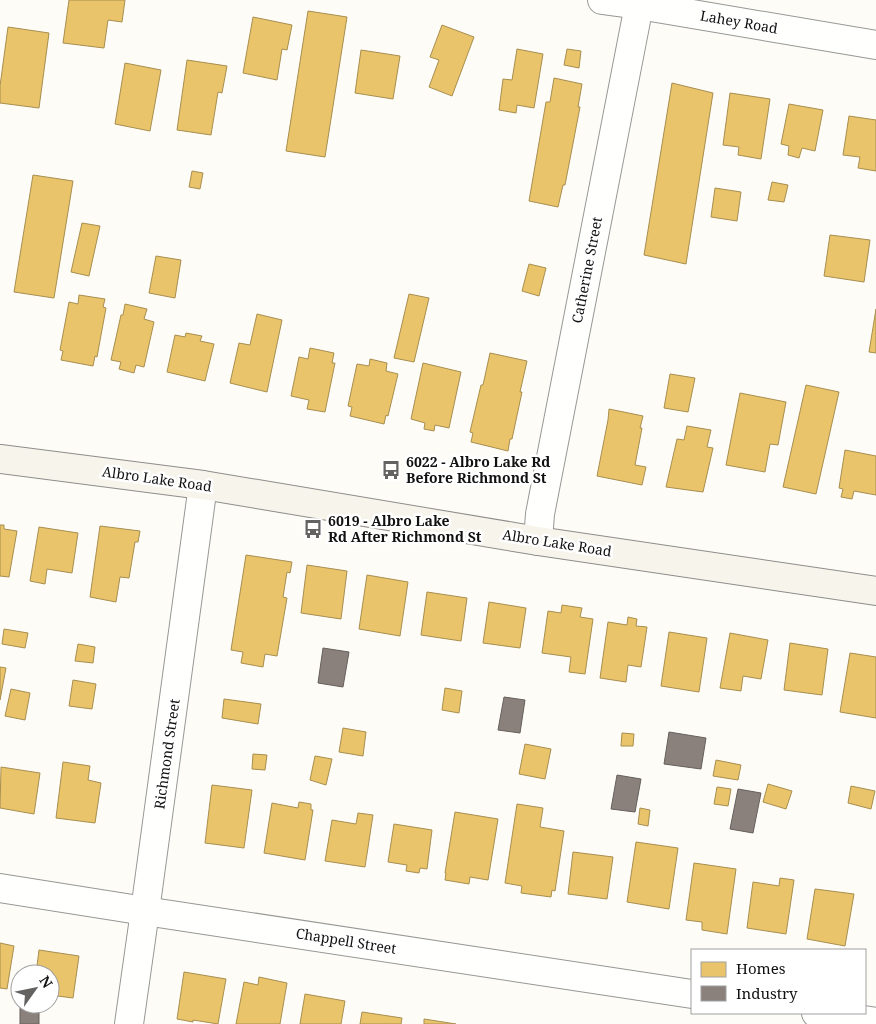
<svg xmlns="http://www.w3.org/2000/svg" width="876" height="1024" viewBox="0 0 876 1024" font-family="'Noto Serif',serif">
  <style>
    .homes { fill: #e9c46a; stroke: #a88e4f }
    .industry { fill: #8a817c; stroke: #665f5c }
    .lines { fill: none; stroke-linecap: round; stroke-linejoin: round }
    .minor-casing { stroke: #979795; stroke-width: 30 }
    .secondary-casing { stroke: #8e8d8b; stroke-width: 30 }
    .minor { stroke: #fffffe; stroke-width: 28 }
    .secondary { stroke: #f6f4eb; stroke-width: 28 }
    .labels { text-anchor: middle; stroke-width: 5; stroke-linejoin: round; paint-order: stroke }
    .street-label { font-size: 14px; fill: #111; stroke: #fff }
    .poi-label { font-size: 14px; font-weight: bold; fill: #111; stroke: #fff; text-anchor: start }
  </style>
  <rect width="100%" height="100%" fill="#fdfcf7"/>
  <g class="homes">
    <path d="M69,0H125L122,22L108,20L104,48L63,43Z"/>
    <path d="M308,11L347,17L325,157L286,151Z"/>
    <path d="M253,17L292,25L287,50L282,49L277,80L243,73Z"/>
    <path d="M442,25L474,37L452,96L429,87L439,60L430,57Z"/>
    <path d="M8,27L49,33L39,108L0,103V86Z"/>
    <path d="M517,49L543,54L534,108L517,105L516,113L499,110L503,79L512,80Z"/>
    <path d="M567,49L581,51L579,68L564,65Z"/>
    <path d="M361,50L400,56L393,99L355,93Z"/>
    <path d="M187,60L227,66L222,93L218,92L211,135L177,130Z"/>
    <path d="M125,63L161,70L150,131L115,124Z"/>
    <path d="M554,78L582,84L578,107H580L565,185H563L558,207L529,201L546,102H550Z"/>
    <path d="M672,83L713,93L686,264L644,255Z"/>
    <path d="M730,93L770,99L761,159L738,155L739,147L723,145Z"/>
    <path d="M789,104L823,110L815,151L802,148L799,158L788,155L789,146L781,144Z"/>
    <path d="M849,116L876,120V171L858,168L860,157L843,155Z"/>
    <path d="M192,171L203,173L200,189L189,187Z"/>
    <path d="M33,175L73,181L54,298L14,292Z"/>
    <path d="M772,182L788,185L784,202L768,200Z"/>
    <path d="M715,188L741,192L737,221L711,217Z"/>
    <path d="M82,223L100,226L89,276L71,272Z"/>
    <path d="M830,235L870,240L864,282L824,276Z"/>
    <path d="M156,256L181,260L175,298L149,293Z"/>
    <path d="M529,264L546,268L539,296L522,291Z"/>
    <path d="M409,294L429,298L414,362L394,358Z"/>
    <path d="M79,295L105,299L103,307L106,308L97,357L95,356L93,366L61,360L63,351L60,350L69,302L78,304Z"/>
    <path d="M125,304L147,309L144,319L154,322L144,367L136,365L134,373L119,369L121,362L111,360L121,315H123Z"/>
    <path d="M876,309V353L869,352Z"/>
    <path d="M257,314L282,320L267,392L230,383L239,343L250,345Z"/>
    <path d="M186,333L202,336L200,341L214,344L205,381L167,372L175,335L185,337Z"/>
    <path d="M310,348L334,353L332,363H335L325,412L307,409L309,400L291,396L299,357L308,359Z"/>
    <path d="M490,353L527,361L520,392H522L512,439H510L508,451L471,442L473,433L470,432L481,385H483Z"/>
    <path d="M370,359L387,363L386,371L398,374L388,416L386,415L384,424L350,416L352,407L348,406L357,364L369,366Z"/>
    <path d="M423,363L461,372L449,428L435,425L434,431L424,429L425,423L411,419Z"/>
    <path d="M670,374L695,378L688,412L664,408Z"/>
    <path d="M806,385L839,392L816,494L783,487Z"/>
    <path d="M740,393L786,402L778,445L770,444L765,472L726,465Z"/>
    <path d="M609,409L643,416L640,428H642L635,465L646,467L642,485L597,476L608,420Z"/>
    <path d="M687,426L711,430L707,447L713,448L703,492L666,487L677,439L684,440Z"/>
    <path d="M845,450L876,456V495L854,491L852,499L841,497L843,489L839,488Z"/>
    <path d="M0,525H4V529L17,531L9,577L0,576Z"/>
    <path d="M100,526L140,531L138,542H135L129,578L120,577L116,602L90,597Z"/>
    <path d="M39,527L78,533L72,573L47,569L45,584L30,581Z"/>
    <path d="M246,555L292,562L290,573L287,572L283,597L287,598L277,656L265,654L263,667L241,663L243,652L231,650Z"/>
    <path d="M307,565L347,571L341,619L301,613Z"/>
    <path d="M367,575L408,582L400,636L359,629Z"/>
    <path d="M427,592L467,598L461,641L421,635Z"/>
    <path d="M489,602L526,608L520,648L483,643Z"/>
    <path d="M562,605L582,608L580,617L593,619L585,674L569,672L571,657L542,653L548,611L561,613Z"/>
    <path d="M628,617L637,619L636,626L647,627L641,667L628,665L626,682L600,678L608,622L627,625Z"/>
    <path d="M4,629L28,633L25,648L2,644Z"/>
    <path d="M669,632L707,638L699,692L661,686Z"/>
    <path d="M730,633L768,640L761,679L743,676L741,691L720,688Z"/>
    <path d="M790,643L828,649L822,695L784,690Z"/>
    <path d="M78,644L95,647L93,663L75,661Z"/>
    <path d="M850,653L876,657V718L840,712Z"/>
    <path d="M0,667L6,668L0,700Z"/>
    <path d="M73,680L96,684L92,709L69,706Z"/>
    <path d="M445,688L462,691L459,713L442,710Z"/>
    <path d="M11,689L30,693L25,720L5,716Z"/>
    <path d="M224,699L261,704L258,724L222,718Z"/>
    <path d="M343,728L366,732L363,756L339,752Z"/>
    <path d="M622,733L634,734L633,746H621Z"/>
    <path d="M525,744L551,749L545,779L519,774Z"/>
    <path d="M253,754L267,755L265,770L252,769Z"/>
    <path d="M315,756L332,759L326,785L310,780Z"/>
    <path d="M716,760L741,765L738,780L713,776Z"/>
    <path d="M63,762L90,766L88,780L101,783L95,823L56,818Z"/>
    <path d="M1,767L40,773L34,814L0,808Z"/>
    <path d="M768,784L792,791L786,809L763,802Z"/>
    <path d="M212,785L252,790L244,848L205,843Z"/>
    <path d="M851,786L875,791L871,809L848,803Z"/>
    <path d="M717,787L731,789L728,806L714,804Z"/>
    <path d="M299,802L311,804V810H313L305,860L264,853L272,803L298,808Z"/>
    <path d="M517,804L543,808L540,827L564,831L555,891L552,890L551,897L521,893L522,886L505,883Z"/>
    <path d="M640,808L650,810L648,826L638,824Z"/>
    <path d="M455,812L498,819L488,880L470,877L469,884L445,880L446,873H445Z"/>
    <path d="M358,813L373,815L365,867L325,861L332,820L356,824Z"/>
    <path d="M394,824L432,830L427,869L420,868L419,873L406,871L407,865L388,862Z"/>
    <path d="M636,842L678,848L669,909L627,902Z"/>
    <path d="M573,852L613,857L607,899L568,894Z"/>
    <path d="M694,863L736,869L727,934L702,930V922L686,920Z"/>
    <path d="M780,878L794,880L786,934L747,928L753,882L779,886Z"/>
    <path d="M815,889L854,894L845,946L807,939Z"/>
    <path d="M0,943L14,946L7,989L0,988Z"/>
    <path d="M39,950L79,956L73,998L50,995V974H36Z"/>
    <path d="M184,972L226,979L218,1024L193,1020V1022L177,1019Z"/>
    <path d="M259,977L287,983L280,1024H236L244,982L258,985Z"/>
    <path d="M305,994L345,1001L341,1024H300Z"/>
    <path d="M362,1012L402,1018L401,1024H360Z"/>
    <path d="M424,1019L456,1024H424Z"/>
  </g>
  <g class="industry">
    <path d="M323,648L349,652L343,687L318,683Z"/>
    <path d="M504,697L525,700L520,733L498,730Z"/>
    <path d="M669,732L706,738L701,769L664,764Z"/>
    <path d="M617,775L641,779L635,812L611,809Z"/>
    <path d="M738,789L761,793L753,833L730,829Z"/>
    <path d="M20,1003V1004H39V1024H20Z"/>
  </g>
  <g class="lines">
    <g class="minor-casing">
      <g id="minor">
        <path d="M602,0L639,5L876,45"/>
        <path d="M538,541L540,514L640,0"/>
        <path d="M0,888L145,911L692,994"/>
        <path d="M816,1013L876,1022"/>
        <path d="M129,1024L145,911L203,485"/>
      </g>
    </g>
    <g class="secondary-casing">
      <path id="secondary" d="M0,459L203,485L538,541L876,591"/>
    </g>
    <use href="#minor" class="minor"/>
    <use href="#secondary" class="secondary"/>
  </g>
  <defs>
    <g id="bus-bare" transform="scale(1.5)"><path d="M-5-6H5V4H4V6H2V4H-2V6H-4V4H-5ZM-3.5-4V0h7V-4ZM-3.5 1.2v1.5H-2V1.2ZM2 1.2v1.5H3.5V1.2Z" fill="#646362" stroke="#fff" stroke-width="2.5" paint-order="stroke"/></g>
  </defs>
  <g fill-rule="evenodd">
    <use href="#bus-bare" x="391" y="470"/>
    <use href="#bus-bare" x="313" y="529"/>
  </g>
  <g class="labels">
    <g class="street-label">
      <text transform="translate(739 22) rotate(10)" y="5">Lahey Road</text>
      <text transform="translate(587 270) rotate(-79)" y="5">Catherine Street</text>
      <text transform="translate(157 479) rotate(8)" y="5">Albro Lake Road</text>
      <text transform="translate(557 543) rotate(9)" y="5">Albro Lake Road</text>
      <text transform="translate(167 754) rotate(-82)" y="5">Richmond Street</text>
      <text transform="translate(346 941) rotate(9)" y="5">Chappell Street</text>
    </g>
    <g class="poi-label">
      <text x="406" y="467">6022 - Albro Lake Rd<tspan x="406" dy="16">Before Richmond St</tspan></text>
      <text x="328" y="526">6019 - Albro Lake<tspan x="328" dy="16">Rd After Richmond St</tspan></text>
    </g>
  </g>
  <rect x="691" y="949" width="175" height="65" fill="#ffffff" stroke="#a0a0a0"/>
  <rect x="701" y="962" width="25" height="15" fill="#e9c46a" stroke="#a0a0a0"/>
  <text x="736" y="974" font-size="15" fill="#111111">Homes</text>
  <rect x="701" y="986" width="25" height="15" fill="#8a817c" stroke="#a0a0a0"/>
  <text x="736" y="999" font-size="15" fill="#111111">Industry</text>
  <g transform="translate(35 989) rotate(57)"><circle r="24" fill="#ffffff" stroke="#a0a0a0"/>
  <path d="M0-4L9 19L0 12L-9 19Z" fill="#646362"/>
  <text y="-8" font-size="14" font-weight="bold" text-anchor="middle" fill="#111111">N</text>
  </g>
</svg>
